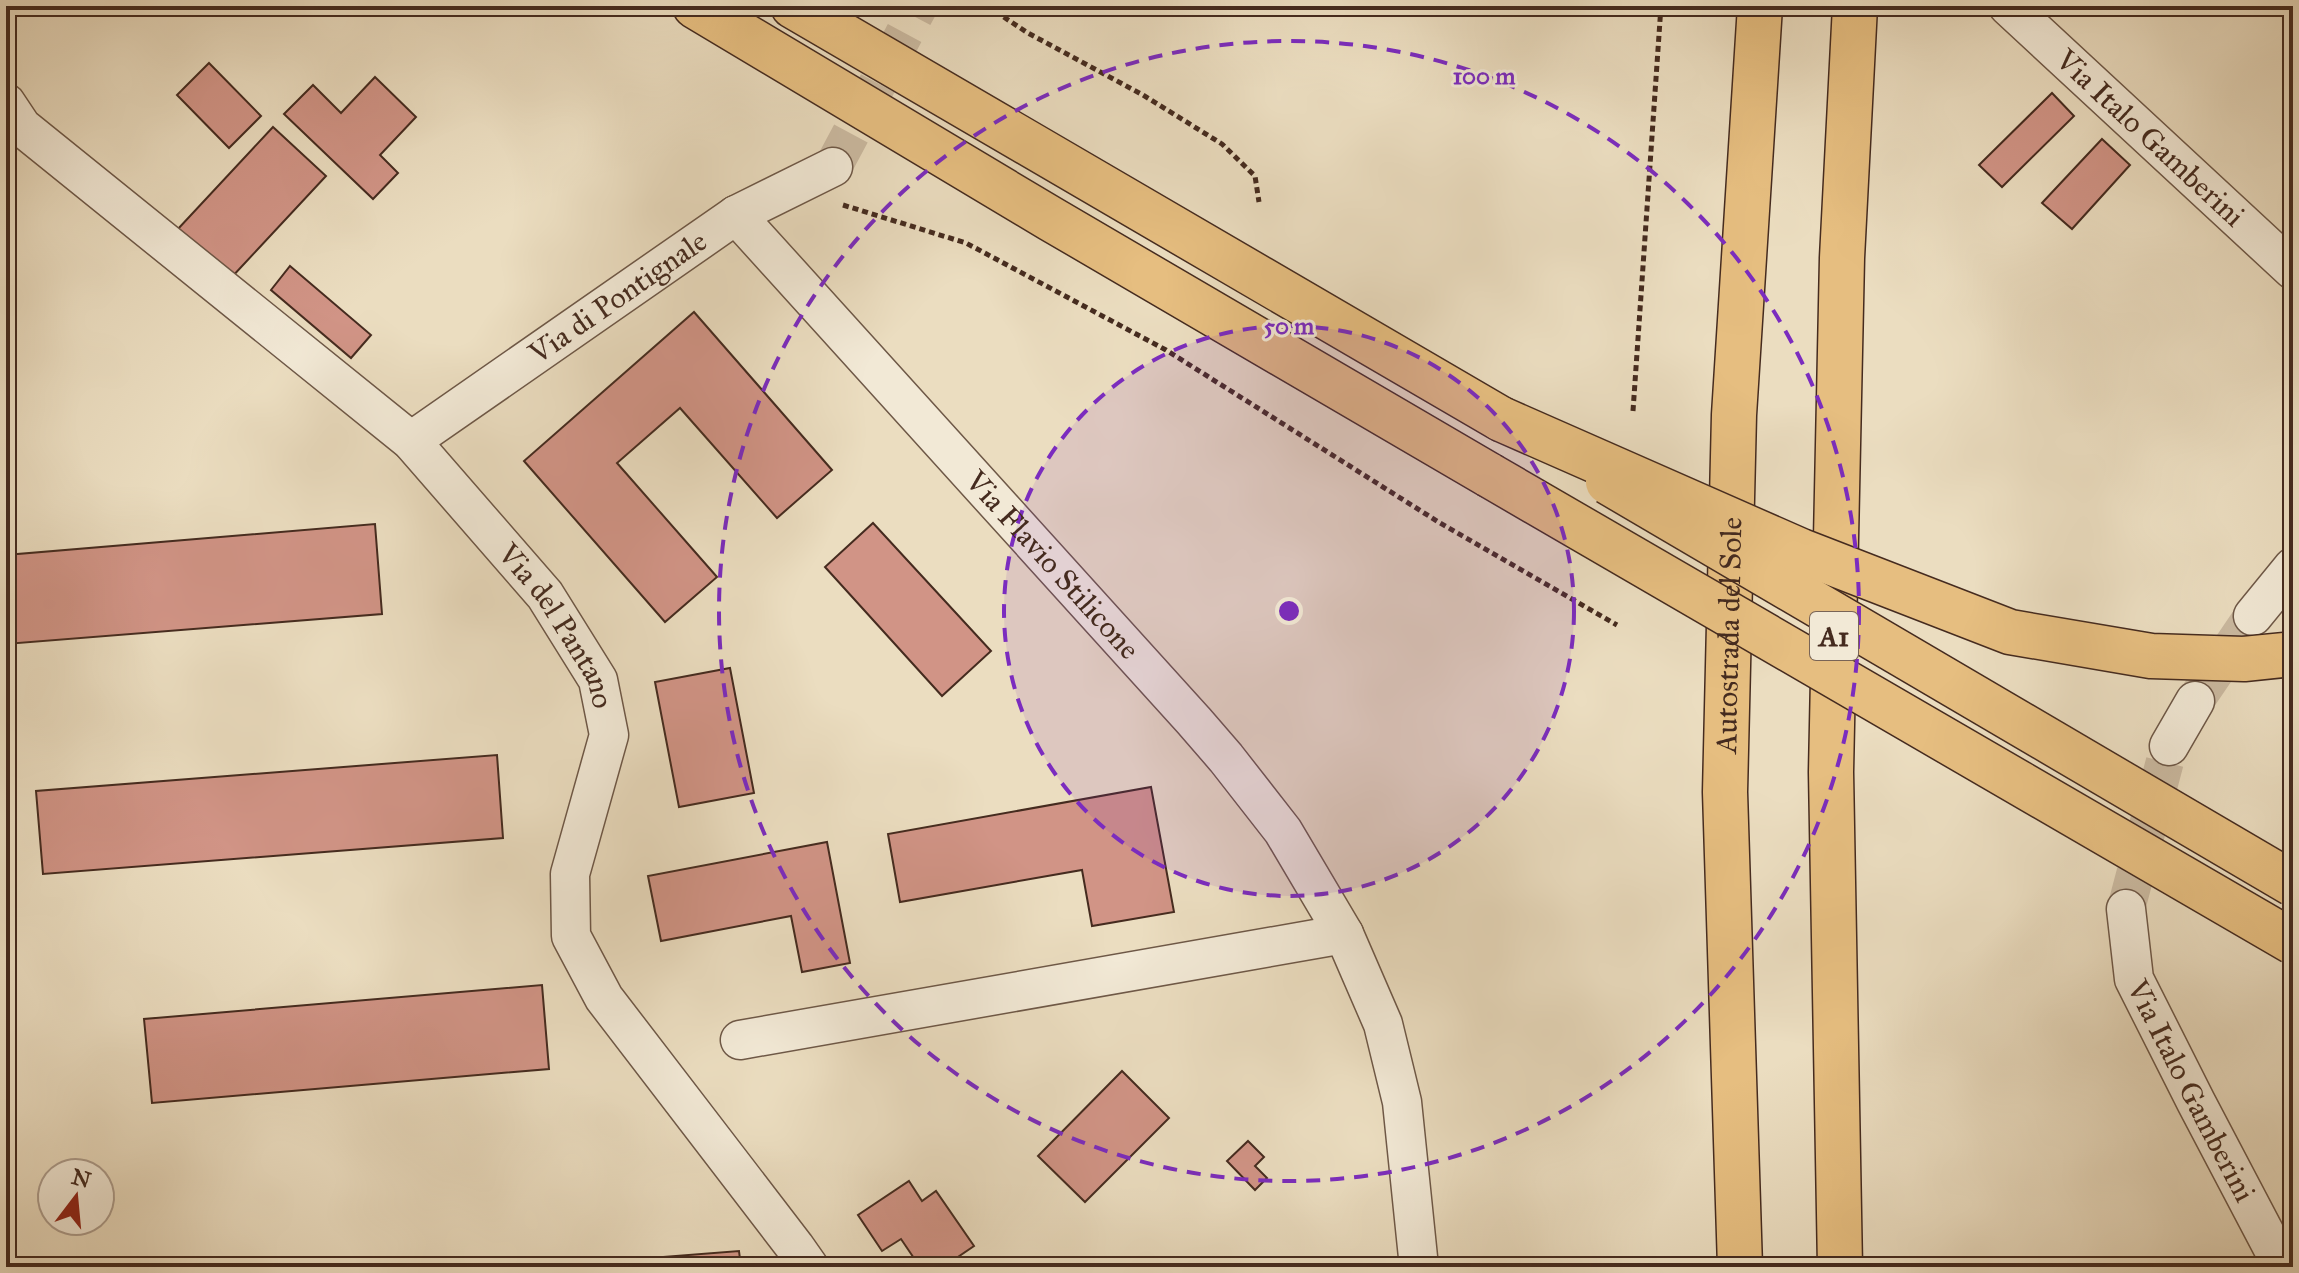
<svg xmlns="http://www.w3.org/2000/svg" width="2299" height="1273" viewBox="0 0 2299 1273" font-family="'IM FELL Great Primer',serif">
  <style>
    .building { fill: #d19486; stroke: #452b1f; stroke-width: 2 }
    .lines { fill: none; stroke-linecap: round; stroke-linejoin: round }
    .minor-tunnel { stroke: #cab9a0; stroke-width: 38; stroke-dasharray: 38 19; stroke-linecap: butt }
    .minor-casing { stroke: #6e5847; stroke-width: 41 }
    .trunk-casing { stroke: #452b1f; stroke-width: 47 }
    .motorway-casing { stroke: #452b1f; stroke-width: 47 }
    .path { stroke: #452b1f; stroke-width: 5; stroke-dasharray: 6 4; stroke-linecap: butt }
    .minor { stroke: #f2e9d6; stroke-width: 38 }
    .trunk { stroke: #e6be80; stroke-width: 44 }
    .motorway { stroke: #e6be80; stroke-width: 44 }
    .trunk-bridge-casing { stroke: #452b1f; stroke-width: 47; stroke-linecap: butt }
    .motorway-bridge-casing { stroke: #452b1f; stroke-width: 47; stroke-linecap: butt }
    .trunk-bridge { stroke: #e6be80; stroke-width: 44 }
    .motorway-bridge { stroke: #e6be80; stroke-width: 44 }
    .ring { fill: none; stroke: #7b2cbf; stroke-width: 4; stroke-dasharray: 14 10 }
    .labels { text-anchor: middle; stroke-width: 6; stroke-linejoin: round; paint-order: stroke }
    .shield { fill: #f2e9d6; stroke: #796456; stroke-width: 2 }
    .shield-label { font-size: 28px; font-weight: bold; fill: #452b1f }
    .street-label { font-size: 30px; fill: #452b1f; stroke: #f2e9d6 }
    .centre { fill: #7b2cbf; stroke: #f2e9d6; stroke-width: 4 }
    .ring-label { font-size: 24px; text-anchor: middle; font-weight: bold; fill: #7b2cbf; stroke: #f2e9d6; stroke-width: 6; stroke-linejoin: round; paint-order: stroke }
  </style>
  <rect width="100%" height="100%" fill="#ebddc0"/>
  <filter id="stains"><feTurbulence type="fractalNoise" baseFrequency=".0025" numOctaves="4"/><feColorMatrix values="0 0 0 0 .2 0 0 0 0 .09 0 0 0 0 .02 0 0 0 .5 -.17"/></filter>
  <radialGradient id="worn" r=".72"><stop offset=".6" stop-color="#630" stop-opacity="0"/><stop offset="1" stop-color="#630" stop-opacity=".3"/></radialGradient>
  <g class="building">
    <path d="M209,63L261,116L229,148L177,95Z"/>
    <path d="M375,77L416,117L380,155L398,173L373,199L284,114L313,85L341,113Z"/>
    <path d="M2052,93L2074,116L2002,187L1979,165Z"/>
    <path d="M273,127L326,176L230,279L177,230Z"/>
    <path d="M2102,139L2130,165L2072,229L2042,203Z"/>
    <path d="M290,266L371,335L351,358L271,290Z"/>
    <path d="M694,312L832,470L777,518L680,408L617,463L717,577L665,622L524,461Z"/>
    <path d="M873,523L991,651L942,696L825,567Z"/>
    <path d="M375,524L382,614L6,644V555Z"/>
    <path d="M730,668L754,793L679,807L655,682Z"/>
    <path d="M497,755L503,838L43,874L36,791Z"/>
    <path d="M1151,787L1174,912L1092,926L1082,870L900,902L888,834Z"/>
    <path d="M827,842L850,963L802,972L791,916L661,941L648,876Z"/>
    <path d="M542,985L549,1069L152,1103L144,1019Z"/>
    <path d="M1122,1071L1169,1118L1085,1202L1038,1156Z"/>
    <path d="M1248,1141L1264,1157L1255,1166L1267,1178L1255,1190L1227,1161Z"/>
    <path d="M909,1181L922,1201L936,1191L974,1246L946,1265L942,1258L929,1267H920L901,1239L882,1251L858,1215Z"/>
    <path d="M739,1251L741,1267H535Z"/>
  </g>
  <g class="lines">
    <g class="minor-tunnel">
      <path d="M833,167L919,6"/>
      <path d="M2195,701L2253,616"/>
      <path d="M2126,909L2169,746"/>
    </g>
    <g class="minor-casing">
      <g id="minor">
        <path id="s1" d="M2008,6L2293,270"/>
        <path id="s2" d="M6,103L22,127L411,441L545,595L598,680L609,735L570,874L571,936L604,998L795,1247L809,1267"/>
        <path id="s3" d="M736,215L1194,721L1226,758L1283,831L1344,934L1383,1024L1402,1102L1419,1267"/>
        <path id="s4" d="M411,441L736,215L833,167"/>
        <path d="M2253,616L2293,567"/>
        <path d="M2169,746L2195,701"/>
        <path id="s5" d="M2126,909L2134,979L2196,1102L2279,1260L2280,1267"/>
        <path d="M740,1040L1344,934"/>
      </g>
    </g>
    <g class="trunk-casing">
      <g id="trunk">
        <path d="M695,6L1051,219L1489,475"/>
        <path d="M793,6L1501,419"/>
      </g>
    </g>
    <g class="motorway-casing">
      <g id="motorway">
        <path id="s6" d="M1740,1267L1725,792L1734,415L1760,6"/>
        <path d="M1840,1267L1831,772L1842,258L1855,6"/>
      </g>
    </g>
    <g class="path">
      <path d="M987,6L1028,33L1143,95L1222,144L1255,176L1259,202"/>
      <path d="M843,205L966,243L1166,350L1440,523L1617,625"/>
      <path d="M1633,411L1661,6"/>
    </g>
    <use href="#minor" class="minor"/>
    <use href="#trunk" class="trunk"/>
    <use href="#motorway" class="motorway"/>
    <g class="trunk-bridge-casing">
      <g id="trunk-bridge">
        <path d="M1489,475L2293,942"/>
        <path d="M1608,482L2293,884"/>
      </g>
    </g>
    <g class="motorway-bridge-casing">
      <path id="motorway-bridge" d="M1501,419L1801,551L2010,632L2151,656L2244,659L2293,654"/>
    </g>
    <use href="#trunk-bridge" class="trunk-bridge"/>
    <use href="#motorway-bridge" class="motorway-bridge"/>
  </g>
  <circle cx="1289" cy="611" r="285" fill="#7b2cbf" fill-opacity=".12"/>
  <g class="ring">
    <circle cx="1289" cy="611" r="285"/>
    <circle cx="1289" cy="611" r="570"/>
  </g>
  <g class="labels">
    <rect class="shield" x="1810" y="612" width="48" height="48" rx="6"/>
    <g class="shield-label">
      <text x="1834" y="646">A1</text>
    </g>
    <g class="street-label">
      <text dy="10" stroke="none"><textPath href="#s1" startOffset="194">Via Italo Gamberini</textPath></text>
      <text dy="10" stroke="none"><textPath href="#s4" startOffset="252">Via di Pontignale</textPath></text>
      <text dy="10" stroke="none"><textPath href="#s3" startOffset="472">Via Flavio Stilicone</textPath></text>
      <text dy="10" stroke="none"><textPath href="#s2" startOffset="766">Via del Pantano</textPath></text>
      <text dy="10" stroke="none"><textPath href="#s6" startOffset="632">Autostrada del Sole</textPath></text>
      <text dy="10" stroke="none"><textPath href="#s5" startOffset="196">Via Italo Gamberini</textPath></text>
    </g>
  </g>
  <circle cx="1289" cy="611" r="12" class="centre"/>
  <g class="ring-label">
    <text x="1484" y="84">100 m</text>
    <text x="1289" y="334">50 m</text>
  </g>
  <rect width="2299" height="1273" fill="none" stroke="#ebddc0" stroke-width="32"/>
  <rect x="8" y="8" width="2283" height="1257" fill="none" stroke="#452b1f" stroke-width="4"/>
  <rect x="16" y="16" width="2267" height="1241" fill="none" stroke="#452b1f" stroke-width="2"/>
  <g transform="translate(76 1197) rotate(16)"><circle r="38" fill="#f2e9d6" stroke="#ad9d8d" stroke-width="2"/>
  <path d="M0-6L14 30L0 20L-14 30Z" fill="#8f2418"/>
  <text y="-12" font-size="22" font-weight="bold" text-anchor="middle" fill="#452b1f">N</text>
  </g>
  <rect width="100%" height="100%" filter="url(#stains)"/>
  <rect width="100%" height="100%" fill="url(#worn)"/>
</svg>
